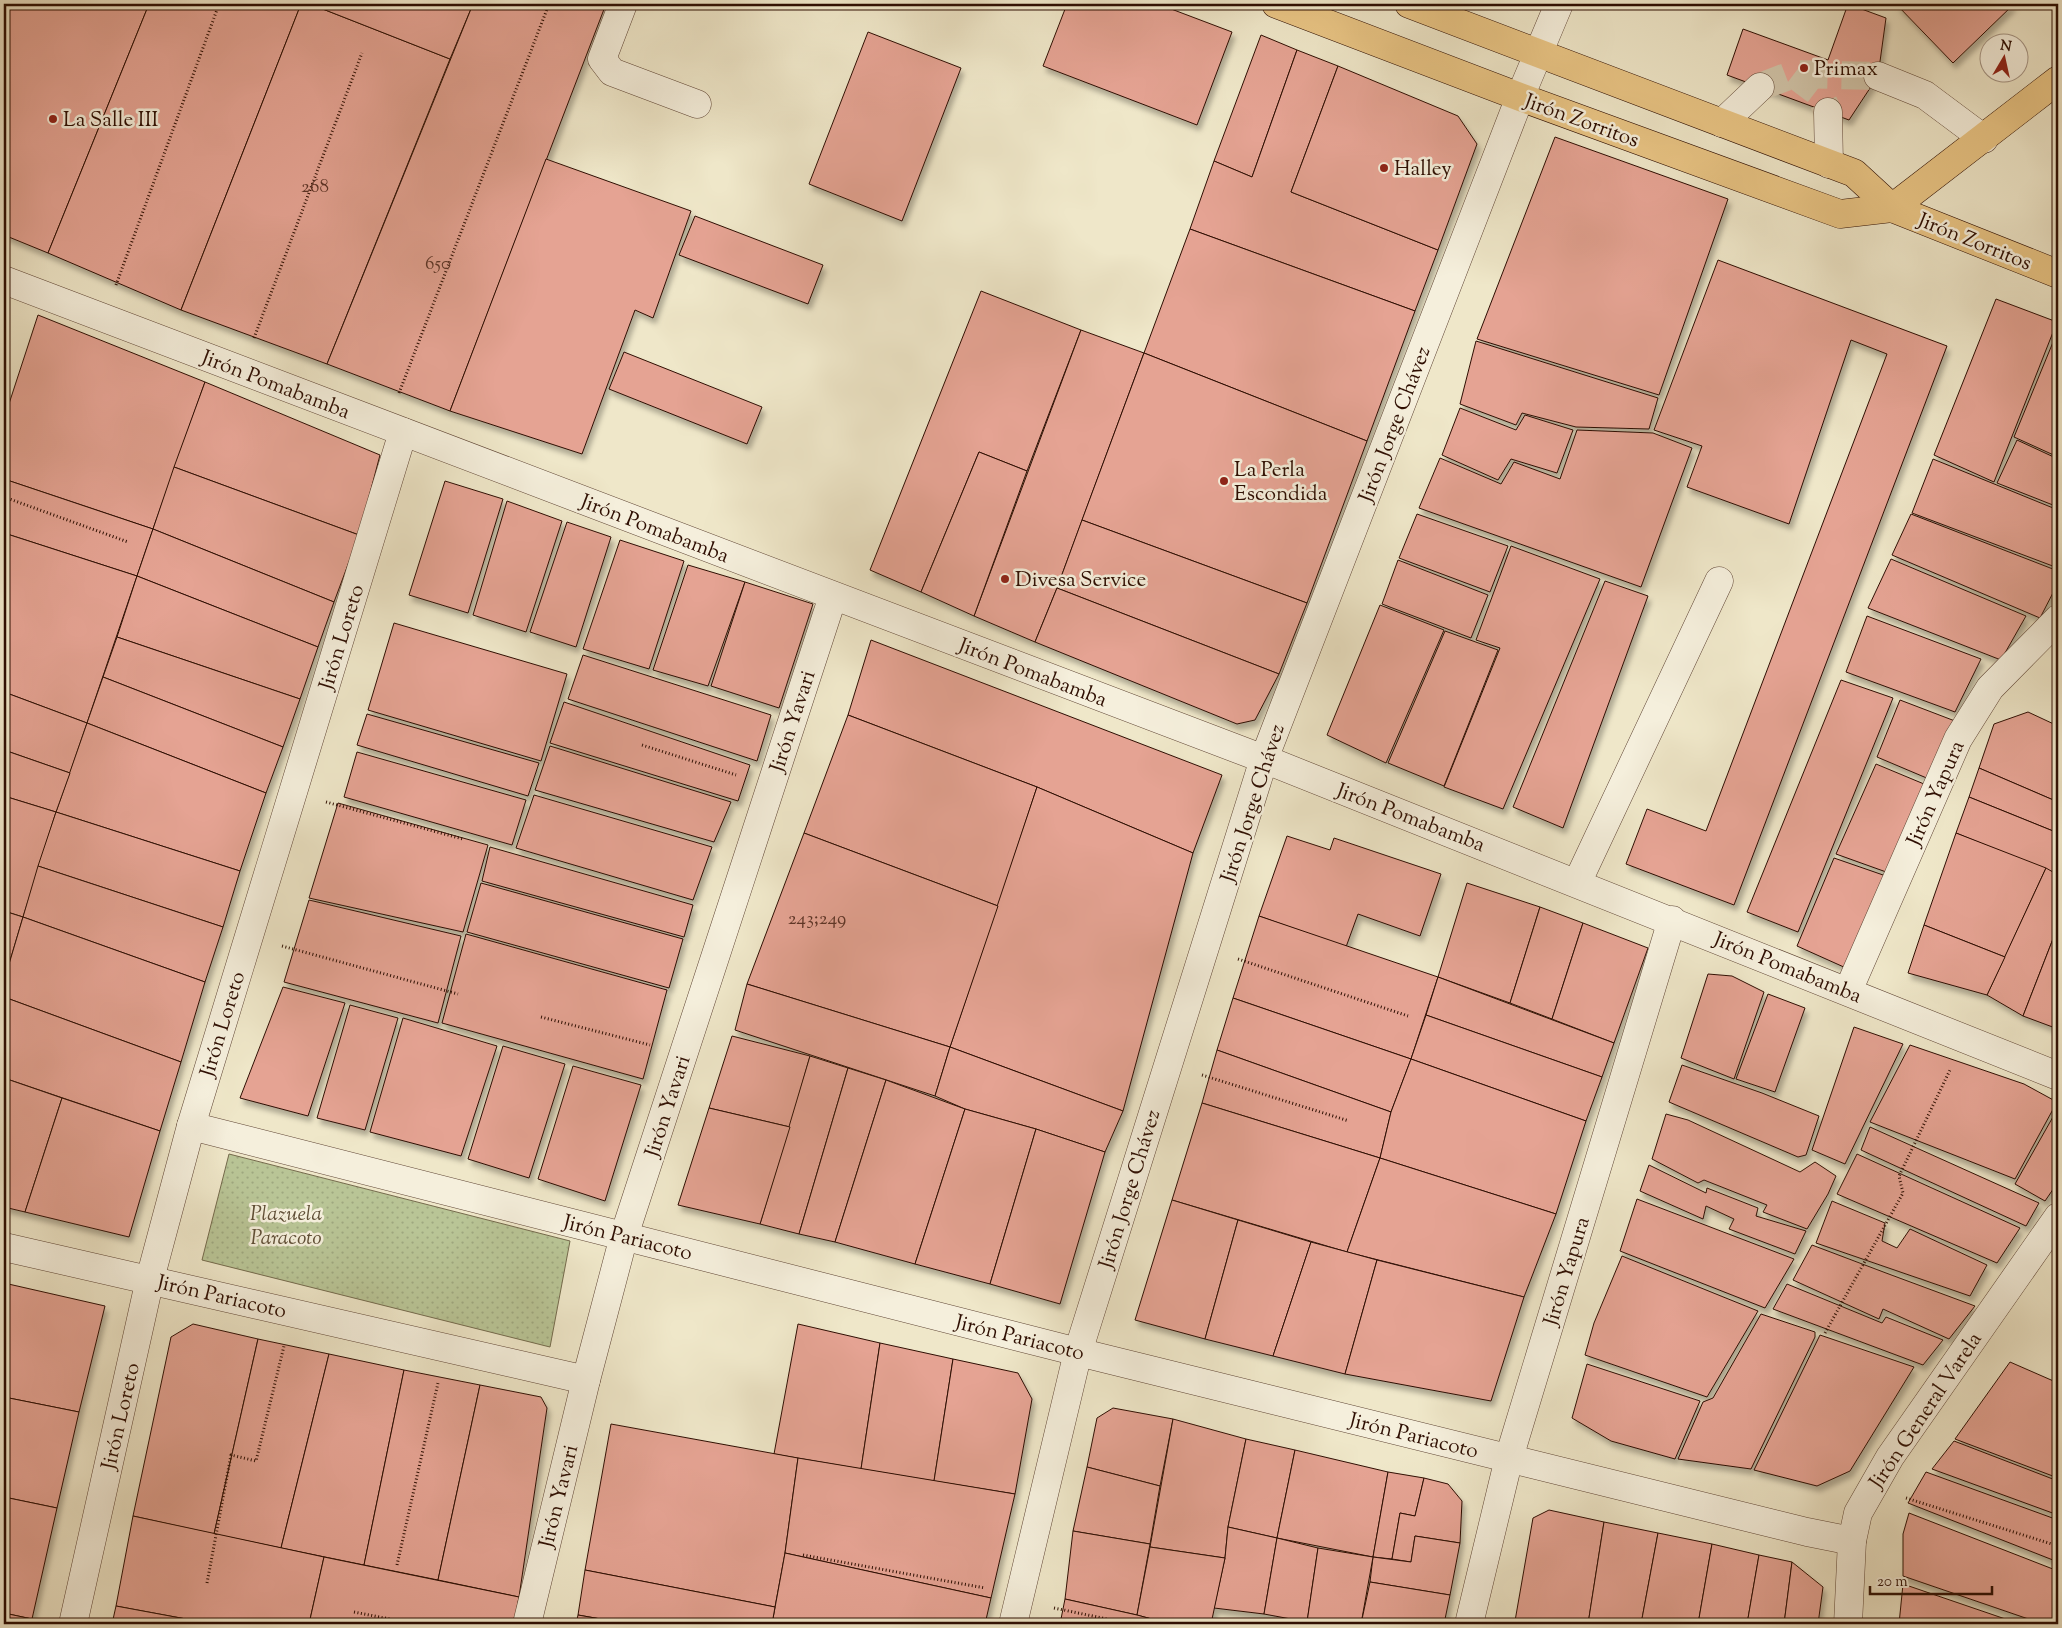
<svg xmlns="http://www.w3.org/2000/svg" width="2062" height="1628" viewBox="0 0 2062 1628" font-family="'Sorts Mill Goudy',serif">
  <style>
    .park { fill: url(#park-dots); stroke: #746a4c }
    .building { fill: #e5a393; stroke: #2e0e02; filter: url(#shadow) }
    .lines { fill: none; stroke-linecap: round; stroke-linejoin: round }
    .minor-tunnel { stroke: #d2c6ab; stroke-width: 28; stroke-dasharray: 28 14; stroke-linecap: butt }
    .minor-casing { stroke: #5e4434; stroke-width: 29 }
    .major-casing { stroke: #2e0e02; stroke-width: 29 }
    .path { stroke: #2e0e02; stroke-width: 3; stroke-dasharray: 1 2.5; stroke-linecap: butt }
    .minor { stroke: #f5efdc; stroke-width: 28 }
    .major { stroke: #e8c484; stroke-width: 28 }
    .poi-dot { fill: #8f2418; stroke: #f5efdc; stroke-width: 2 }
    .labels { text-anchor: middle; stroke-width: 5; stroke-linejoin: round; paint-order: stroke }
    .number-label { font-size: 19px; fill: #5c3326 }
    .poi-label { font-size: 21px; fill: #2e0e02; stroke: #f5efdc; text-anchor: start }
    .street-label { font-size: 21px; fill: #2e0e02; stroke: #f5efdc }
    .park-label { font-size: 21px; font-style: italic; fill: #5f4e36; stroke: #f5efdc }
  </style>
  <defs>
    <pattern id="park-dots" width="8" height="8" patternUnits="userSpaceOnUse" patternTransform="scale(1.25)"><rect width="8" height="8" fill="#b9c596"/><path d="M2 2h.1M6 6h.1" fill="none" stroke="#9fa880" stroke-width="1.8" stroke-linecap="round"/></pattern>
    <filter id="shadow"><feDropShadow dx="3" dy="5.5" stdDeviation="2.5" flood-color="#0004"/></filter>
  </defs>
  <rect width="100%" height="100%" fill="#efe7c9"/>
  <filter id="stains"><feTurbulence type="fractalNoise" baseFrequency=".004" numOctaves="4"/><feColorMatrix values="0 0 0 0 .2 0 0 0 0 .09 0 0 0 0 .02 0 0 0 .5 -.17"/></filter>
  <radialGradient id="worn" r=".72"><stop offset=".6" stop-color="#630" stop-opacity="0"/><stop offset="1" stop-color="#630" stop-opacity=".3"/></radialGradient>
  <path class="park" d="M229,1154L570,1241L550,1347L202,1260Z"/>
  <g class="building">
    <path d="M4,4H149L48,253L4,235Z"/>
    <path d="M149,4H301L181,310L48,253Z"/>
    <path d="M301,4H310L450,59L327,364L181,310Z"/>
    <path d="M310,4H473L450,59Z"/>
    <path d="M473,4H606L450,411L327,364Z"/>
    <path d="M1067,4H1158L1232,32L1197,125L1043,66Z"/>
    <path d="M1848,4L1886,18L1878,76L1849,120L1727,75L1743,29L1828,60Z"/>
    <path d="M1896,4H2014L1953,63Z"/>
    <path d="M868,32L961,68L902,221L809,184Z"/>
    <path d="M1261,35L1297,50L1252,177L1214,161Z"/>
    <path d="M1297,50L1338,66L1291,192L1438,250L1415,311L1190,229L1214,161L1252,177Z"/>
    <path d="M1338,66L1458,116L1477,144L1438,250L1291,192Z"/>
    <path d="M1555,137L1728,199L1659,395L1477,339Z"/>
    <path d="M546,159L691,211L653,318L635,310L582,454L450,411Z"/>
    <path d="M695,216L823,265L808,304L679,255Z"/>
    <path d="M1190,229L1415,311L1367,441L1144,353Z"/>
    <path d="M1718,260L1947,346L1734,905L1626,864L1647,809L1706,831L1887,354L1851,340L1789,524L1687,487L1702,446L1654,430Z"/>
    <path d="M981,291L1081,330L1027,471L979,452L921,592L870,570Z"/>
    <path d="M1996,299L2057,322L1994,482L1934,455Z"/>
    <path d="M38,315L205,382L153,529L4,479V419Z"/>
    <path d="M1081,330L1144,353L1057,588L1035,642L974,616Z"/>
    <path d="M2058,330V457L2014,437Z"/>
    <path d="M1476,341L1658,398L1649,429L1576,427L1522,413L1516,425L1460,404Z"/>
    <path d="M624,352L762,407L747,444L609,389Z"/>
    <path d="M1144,353L1367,441L1307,603L1082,520Z"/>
    <path d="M205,382L380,455L359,535L174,467Z"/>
    <path d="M1460,408L1516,430L1525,415L1573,430L1557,473L1511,459L1498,480L1442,455Z"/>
    <path d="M1577,430L1653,433L1692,448L1641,587L1419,508L1440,458L1501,484L1514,462L1560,479Z"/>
    <path d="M2017,440L2058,459V507L1997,483Z"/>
    <path d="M979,452L1027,471L974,616L921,592Z"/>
    <path d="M1933,459L2058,510V568L1912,513Z"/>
    <path d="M174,467L359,535L334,602L153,529Z"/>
    <path d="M4,479L153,529L137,576L4,533Z"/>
    <path d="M445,481L503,499L468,613L409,595Z"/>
    <path d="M507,501L562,521L526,632L473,615Z"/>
    <path d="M1417,514L1508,546L1490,592L1399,558Z"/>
    <path d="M1911,514L2058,571V583L2040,618L1892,555Z"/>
    <path d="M1082,520L1307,603L1279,674L1057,588Z"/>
    <path d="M567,522L611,537L576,647L530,632Z"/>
    <path d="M153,529L334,602L318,647L137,576Z"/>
    <path d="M4,533L137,576L87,723L4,692Z"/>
    <path d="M620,540L684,561L649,669L583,649Z"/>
    <path d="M1511,546L1600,579L1503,809L1444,787L1500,648L1476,640Z"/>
    <path d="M1891,559L2026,616L2001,660L1868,608Z"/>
    <path d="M1398,560L1488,595L1471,638L1382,604Z"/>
    <path d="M688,565L745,582L708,686L653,670Z"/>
    <path d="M137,576L318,647L300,699L117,637Z"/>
    <path d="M1605,581L1648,596L1563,828L1513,807Z"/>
    <path d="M745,582L813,604L779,708L711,686Z"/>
    <path d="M1057,588L1279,674L1255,720L1237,724L1035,642Z"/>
    <path d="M1380,605L1444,630L1386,763L1327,735Z"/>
    <path d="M1867,616L1981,659L1955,712L1846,672Z"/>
    <path d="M394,623L567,674L541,761L368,710Z"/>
    <path d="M1445,631L1498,650L1444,786L1388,763Z"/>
    <path d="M117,637L300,699L283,747L103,677Z"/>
    <path d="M871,640L1222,775L1193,853L1037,787L848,715Z"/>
    <path d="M583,655L771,715L757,761L568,699Z"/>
    <path d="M103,677L283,747L266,793L87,723Z"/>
    <path d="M1841,680L1893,698L1798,932L1747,912Z"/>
    <path d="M4,692L87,723L70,773L4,750Z"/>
    <path d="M1900,700L1955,721L1929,779L1877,757Z"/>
    <path d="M564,702L750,765L738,801L550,743Z"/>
    <path d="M2028,712L2058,726V802L1979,768L1994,724Z"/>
    <path d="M367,714L539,763L528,796L357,745Z"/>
    <path d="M848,715L1037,787L998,906L804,833Z"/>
    <path d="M87,723L266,793L240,871L56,812Z"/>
    <path d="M550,746L731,802L714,842L535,790Z"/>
    <path d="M4,750L70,773L56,812L4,796Z"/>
    <path d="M357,752L526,800L512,845L344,797Z"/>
    <path d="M1876,764L1924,784L1889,873L1836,854Z"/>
    <path d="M1979,768L2058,802V833L1969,797Z"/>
    <path d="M1037,787L1193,853L1123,1111L950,1047Z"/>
    <path d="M534,795L712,847L693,900L516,848Z"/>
    <path d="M4,796L56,812L23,917L4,911Z"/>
    <path d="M1969,797L2058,833V875L1956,833Z"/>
    <path d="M338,803L488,845L463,932L309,898Z"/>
    <path d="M56,812L240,871L223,927L38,866Z"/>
    <path d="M804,833L998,906L950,1047L747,984Z"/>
    <path d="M1956,833L2046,868L2005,957L1924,925Z"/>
    <path d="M1287,836L1330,850L1334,838L1441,874L1420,936L1358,914L1346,947L1259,916Z"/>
    <path d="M490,847L693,905L684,937L482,881Z"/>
    <path d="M1834,858L1886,876L1846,968L1797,946Z"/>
    <path d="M38,866L223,927L205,982L23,917Z"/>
    <path d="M2046,868L2058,875V926L2023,1016L1987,995Z"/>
    <path d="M481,883L683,939L669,988L467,932Z"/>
    <path d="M1467,883L1540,907L1510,1003L1438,977Z"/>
    <path d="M309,900L461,936L438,1023L284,982Z"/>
    <path d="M1540,907L1583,923L1552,1019L1510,1003Z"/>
    <path d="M4,911L23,917L4,981Z"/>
    <path d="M1259,916L1438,977L1411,1059L1233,998Z"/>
    <path d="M23,917L205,982L181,1062L4,997V981Z"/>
    <path d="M1583,923L1648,948L1614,1043L1552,1019Z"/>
    <path d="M1924,925L2005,957L1987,995L1908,973Z"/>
    <path d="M2058,926V1029L2023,1016Z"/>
    <path d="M466,934L667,990L643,1079L442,1023Z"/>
    <path d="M1708,974L1732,976L1764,992L1734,1079L1681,1058Z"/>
    <path d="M1438,977L1614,1043L1602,1077L1426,1015Z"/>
    <path d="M747,984L950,1047L935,1096L735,1030Z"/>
    <path d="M283,987L345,1003L308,1116L240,1098Z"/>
    <path d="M1768,994L1805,1008L1775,1092L1736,1079Z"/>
    <path d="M4,997L181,1062L160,1131L4,1078Z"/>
    <path d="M1233,998L1411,1059L1391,1112L1217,1050Z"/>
    <path d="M350,1005L398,1018L365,1130L317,1118Z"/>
    <path d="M1426,1015L1602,1077L1586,1121L1411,1059Z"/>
    <path d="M403,1018L497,1046L461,1156L370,1132Z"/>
    <path d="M1854,1027L1903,1044L1845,1164L1812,1150Z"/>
    <path d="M732,1036L810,1056L790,1127L709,1108Z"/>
    <path d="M1910,1045L2024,1084L2057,1102L2015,1179L1870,1122Z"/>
    <path d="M503,1046L565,1064L529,1178L468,1159Z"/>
    <path d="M950,1047L1123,1111L1105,1152L1036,1129L965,1109L935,1096Z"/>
    <path d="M1217,1050L1391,1112L1380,1158L1202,1103Z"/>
    <path d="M810,1056L848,1068L799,1234L760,1224Z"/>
    <path d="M1411,1059L1586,1121L1556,1214L1380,1158L1391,1112Z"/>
    <path d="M1682,1065L1762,1093L1819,1116L1806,1155L1798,1157L1669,1102Z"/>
    <path d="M573,1066L641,1085L605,1201L538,1179Z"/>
    <path d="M848,1068L886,1080L835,1242L799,1234Z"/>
    <path d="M4,1078L62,1098L25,1212L4,1207Z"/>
    <path d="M886,1080L965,1109L915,1264L835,1242Z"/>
    <path d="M62,1098L160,1131L129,1237L25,1212Z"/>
    <path d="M1202,1103L1380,1158L1347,1252L1172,1200Z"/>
    <path d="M709,1108L790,1127L760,1224L678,1205Z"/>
    <path d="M2058,1108V1182L2045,1201L2015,1184Z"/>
    <path d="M965,1109L1036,1129L990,1284L915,1264Z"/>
    <path d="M1666,1114L1688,1120L1800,1172L1815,1162L1836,1176L1828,1194L1807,1229L1763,1212L1767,1205L1704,1180L1698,1183L1652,1159Z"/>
    <path d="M1870,1127L2039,1203L2026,1226L1861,1150Z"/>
    <path d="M1036,1129L1105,1152L1060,1304L990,1284Z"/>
    <path d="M1857,1154L2020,1228L1997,1263L1837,1194Z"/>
    <path d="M1380,1158L1556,1214L1524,1297L1347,1252Z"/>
    <path d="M1649,1165L1706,1193L1707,1188L1758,1208L1756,1216L1806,1231L1795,1254L1729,1229L1734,1219L1706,1206L1703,1219L1640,1191Z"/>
    <path d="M1637,1199L1794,1259L1765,1308L1620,1251Z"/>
    <path d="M1172,1200L1238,1220L1205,1339L1135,1320Z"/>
    <path d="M1832,1201L1885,1223L1882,1241L1897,1248L1910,1229L1987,1265L1970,1296L1816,1243Z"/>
    <path d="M1238,1220L1311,1242L1273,1356L1205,1339Z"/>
    <path d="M1311,1242L1377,1260L1345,1374L1273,1356Z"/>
    <path d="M1812,1245L1886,1273L1975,1306L1949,1339L1883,1309L1879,1319L1793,1280Z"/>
    <path d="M1622,1256L1758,1311L1707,1397L1585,1355L1594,1323Z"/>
    <path d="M1377,1260L1524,1297L1491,1401L1345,1374Z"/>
    <path d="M4,1283L105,1306L79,1412L4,1397Z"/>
    <path d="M1787,1284L1882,1323L1886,1317L1943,1340L1923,1365L1773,1309Z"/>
    <path d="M1761,1314L1815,1332V1337L1751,1469L1678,1459L1703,1402L1713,1398Z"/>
    <path d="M193,1324L258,1339L214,1534L133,1516L171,1337Z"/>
    <path d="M798,1324L880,1343L861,1469L774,1454Z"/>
    <path d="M1820,1335L1914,1367L1850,1471L1817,1486L1754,1470Z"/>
    <path d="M258,1339L329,1354L281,1548L214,1534Z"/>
    <path d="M880,1343L953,1359L934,1481L861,1469Z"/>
    <path d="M329,1354L404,1370L364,1565L281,1548Z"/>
    <path d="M953,1359L1018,1373L1032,1399L1015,1494L934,1481Z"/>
    <path d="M2010,1362L2058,1383V1478L1955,1439Z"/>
    <path d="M1587,1364L1700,1401L1675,1459L1611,1441L1572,1418Z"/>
    <path d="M404,1370L480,1385L438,1580L364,1565Z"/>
    <path d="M480,1385L541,1397L547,1408L519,1597L438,1580Z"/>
    <path d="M4,1397L79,1412L57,1508L4,1497Z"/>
    <path d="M1113,1408L1173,1419L1160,1486L1087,1467L1097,1418Z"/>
    <path d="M1173,1419L1246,1439L1228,1527L1225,1558L1150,1547Z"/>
    <path d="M611,1424L798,1458L785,1553L775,1607L585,1570Z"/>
    <path d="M1246,1439L1295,1450L1277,1538L1228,1527Z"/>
    <path d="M1954,1441L2058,1481V1515L1932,1469Z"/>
    <path d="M1295,1450L1388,1472L1373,1557L1277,1538Z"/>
    <path d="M798,1458L1015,1494L991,1598L785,1553Z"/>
    <path d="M1087,1467L1160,1486L1150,1544L1073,1531Z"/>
    <path d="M1388,1472L1424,1478L1415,1516L1400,1513L1392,1559L1373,1557Z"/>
    <path d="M1926,1472L2058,1520V1562L1908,1503Z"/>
    <path d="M1424,1478L1448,1484L1462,1501L1460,1543L1415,1536L1411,1562L1392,1559L1400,1513L1415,1516Z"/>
    <path d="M4,1497L57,1508L32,1619L4,1613Z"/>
    <path d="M1549,1510L1604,1522L1588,1624H1532L1515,1621L1533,1518Z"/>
    <path d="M1909,1513L2058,1571V1624H2043L1903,1576V1534Z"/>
    <path d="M133,1516L324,1557L309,1624H213L116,1606Z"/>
    <path d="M1604,1522L1658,1533L1641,1624H1588Z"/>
    <path d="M1228,1527L1277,1538L1264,1614L1214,1608L1225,1558Z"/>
    <path d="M1073,1531L1150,1544L1137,1615L1065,1599Z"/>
    <path d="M1658,1533L1712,1544L1698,1624H1641Z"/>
    <path d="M1415,1536L1460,1543L1450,1595L1370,1582L1373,1557L1411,1562Z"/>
    <path d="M1277,1538L1318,1548L1307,1622L1264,1614Z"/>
    <path d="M1712,1544L1759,1555L1747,1624H1698Z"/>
    <path d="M1150,1547L1225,1558L1211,1624H1170L1137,1615Z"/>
    <path d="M1318,1548L1373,1557L1361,1624H1317L1307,1622Z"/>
    <path d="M785,1553L991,1598L985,1624H772Z"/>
    <path d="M1759,1555L1792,1562L1784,1624H1747Z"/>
    <path d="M324,1557L519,1597L514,1624H309Z"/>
    <path d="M1792,1562L1823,1587L1818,1624H1784Z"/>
    <path d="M585,1570L775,1607L772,1624H629L578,1615Z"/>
    <path d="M1370,1582L1450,1595L1444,1624H1361Z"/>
    <path d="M1903,1584L2020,1624H1899Z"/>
    <path d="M1065,1599L1137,1615L1170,1624H1060Z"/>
    <path d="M116,1606L213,1624H112Z"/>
    <path d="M4,1613L32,1619L30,1624H4Z"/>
    <path d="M578,1615L629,1624H576Z"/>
  </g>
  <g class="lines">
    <g class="minor-tunnel">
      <path d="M1794,74L1819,93L1828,112"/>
      <path d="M1760,87L1794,74L1878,76"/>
    </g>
    <g class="minor-casing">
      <g id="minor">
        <path d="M623,4L602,59L612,72L697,104"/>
        <path d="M1878,76L1925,95L1984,139"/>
        <path d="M1828,112L1829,164"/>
        <path d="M1722,123L1760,87"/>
        <path d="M4,280L1264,759L2058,1076"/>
        <path d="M1577,883L1719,581"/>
        <path d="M1848,991L1958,739L1990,688L2058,619"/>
        <path d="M191,1126L1078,1352L1807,1532L1852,1541"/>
        <path d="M4,1247L586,1380"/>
        <path d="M73,1624L150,1279L191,1126L403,432"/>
        <path d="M527,1624L586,1380L624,1236L833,596"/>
        <path d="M1013,1624L1078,1352L1264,759L1520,97L1559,4"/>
        <path d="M1469,1624L1509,1458L1672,920"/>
        <path d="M1848,1624L1852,1541L1858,1513L1890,1457L2058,1217"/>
      </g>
    </g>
    <g class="major-casing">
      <g id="major">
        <path d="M1276,4L1520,97L1840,214L1892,208"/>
        <path d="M1409,4L1854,173L1892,208L2058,274"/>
        <path d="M1892,208L2058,80"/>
      </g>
    </g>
    <g class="path">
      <path d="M116,285L218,7"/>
      <path d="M254,338L362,53"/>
      <path d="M399,393L549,4"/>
      <path d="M4,497L128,542"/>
      <path d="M642,745L736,775"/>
      <path d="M326,802L463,839"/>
      <path d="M282,946L458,994"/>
      <path d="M1238,959L1408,1016"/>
      <path d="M541,1017L650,1045"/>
      <path d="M1202,1075L1349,1121"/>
      <path d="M1825,1333L1903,1193L1899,1176L1950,1070"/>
      <path d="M1906,1498L2058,1546"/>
      <path d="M803,1555L985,1588"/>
      <path d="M397,1565L438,1383"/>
      <path d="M207,1583L231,1455L256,1461L284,1346"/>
      <path d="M1054,1608L1131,1624"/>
      <path d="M354,1612L415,1624"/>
    </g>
    <use href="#minor" class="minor"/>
    <use href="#major" class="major"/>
  </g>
  <g class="poi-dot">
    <circle cx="1804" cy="68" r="5"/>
    <circle cx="53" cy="119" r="5"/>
    <circle cx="1384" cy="168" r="5"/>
    <circle cx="1224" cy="481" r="5"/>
    <circle cx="1005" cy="579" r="5"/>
  </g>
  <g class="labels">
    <g class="number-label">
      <text x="315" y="192">268</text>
      <text x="438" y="269">650</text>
      <text x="817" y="924">243;249</text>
    </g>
    <g class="poi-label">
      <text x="1814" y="75">Primax</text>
      <text x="63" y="126">La Salle III</text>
      <text x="1394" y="175">Halley</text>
      <text x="1234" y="476">La Perla<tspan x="1234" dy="24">Escondida</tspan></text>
      <text x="1015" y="586">Divesa Service</text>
    </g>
    <g class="street-label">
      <text transform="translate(1582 120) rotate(20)" y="7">Jirón Zorritos</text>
      <text transform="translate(1975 241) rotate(22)" y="7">Jirón Zorritos</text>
      <text transform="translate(276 384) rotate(21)" y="7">Jirón Pomabamba</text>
      <text transform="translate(1394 424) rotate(-69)" y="7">Jirón Jorge Chávez</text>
      <text transform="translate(655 528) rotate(21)" y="7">Jirón Pomabamba</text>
      <text transform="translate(341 637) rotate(-73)" y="7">Jirón Loreto</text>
      <text transform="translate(1033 672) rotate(21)" y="7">Jirón Pomabamba</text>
      <text transform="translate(792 721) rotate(-72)" y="7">Jirón Yavari</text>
      <text transform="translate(1935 793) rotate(-66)" y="7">Jirón Yapura</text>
      <text transform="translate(1252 803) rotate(-72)" y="7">Jirón Jorge Chávez</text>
      <text transform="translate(1411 817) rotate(21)" y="7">Jirón Pomabamba</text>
      <text transform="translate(1788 967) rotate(22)" y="7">Jirón Pomabamba</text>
      <text transform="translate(222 1024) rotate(-73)" y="7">Jirón Loreto</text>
      <text transform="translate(667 1106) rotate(-72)" y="7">Jirón Yavari</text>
      <text transform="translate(1129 1189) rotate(-73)" y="7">Jirón Jorge Chávez</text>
      <text transform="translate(628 1237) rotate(14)" y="7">Jirón Pariacoto</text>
      <text transform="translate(1566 1271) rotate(-73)" y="7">Jirón Yapura</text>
      <text transform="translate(222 1296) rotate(13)" y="7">Jirón Pariacoto</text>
      <text transform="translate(1020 1337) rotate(14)" y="7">Jirón Pariacoto</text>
      <text transform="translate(1925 1410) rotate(-56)" y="7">Jirón General Varela</text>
      <text transform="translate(120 1416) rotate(-77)" y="7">Jirón Loreto</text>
      <text transform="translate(1414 1435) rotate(14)" y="7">Jirón Pariacoto</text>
      <text transform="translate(558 1496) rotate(-76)" y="7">Jirón Yavari</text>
    </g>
    <g class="park-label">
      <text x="286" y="1220">Plazuela<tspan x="286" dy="24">Paracoto</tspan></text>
    </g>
  </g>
  <rect width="2062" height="1628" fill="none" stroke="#efe7c9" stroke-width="20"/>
  <rect x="5" y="5" width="2052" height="1618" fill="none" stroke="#2e0e02" stroke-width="2.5"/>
  <rect x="10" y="10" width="2042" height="1608" fill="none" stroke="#2e0e02"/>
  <g transform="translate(2004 58) rotate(9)"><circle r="24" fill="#f5efdc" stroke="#a59585"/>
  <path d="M0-4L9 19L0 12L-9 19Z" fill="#8f2418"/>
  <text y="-8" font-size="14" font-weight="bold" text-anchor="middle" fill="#2e0e02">N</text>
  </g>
  <path d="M1870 1586v8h122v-8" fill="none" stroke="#2e0e02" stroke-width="2.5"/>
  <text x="1877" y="1586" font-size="15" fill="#2e0e02" stroke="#f5efdc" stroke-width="4" paint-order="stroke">20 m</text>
  <rect width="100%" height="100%" filter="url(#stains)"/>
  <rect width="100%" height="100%" fill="url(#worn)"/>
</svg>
